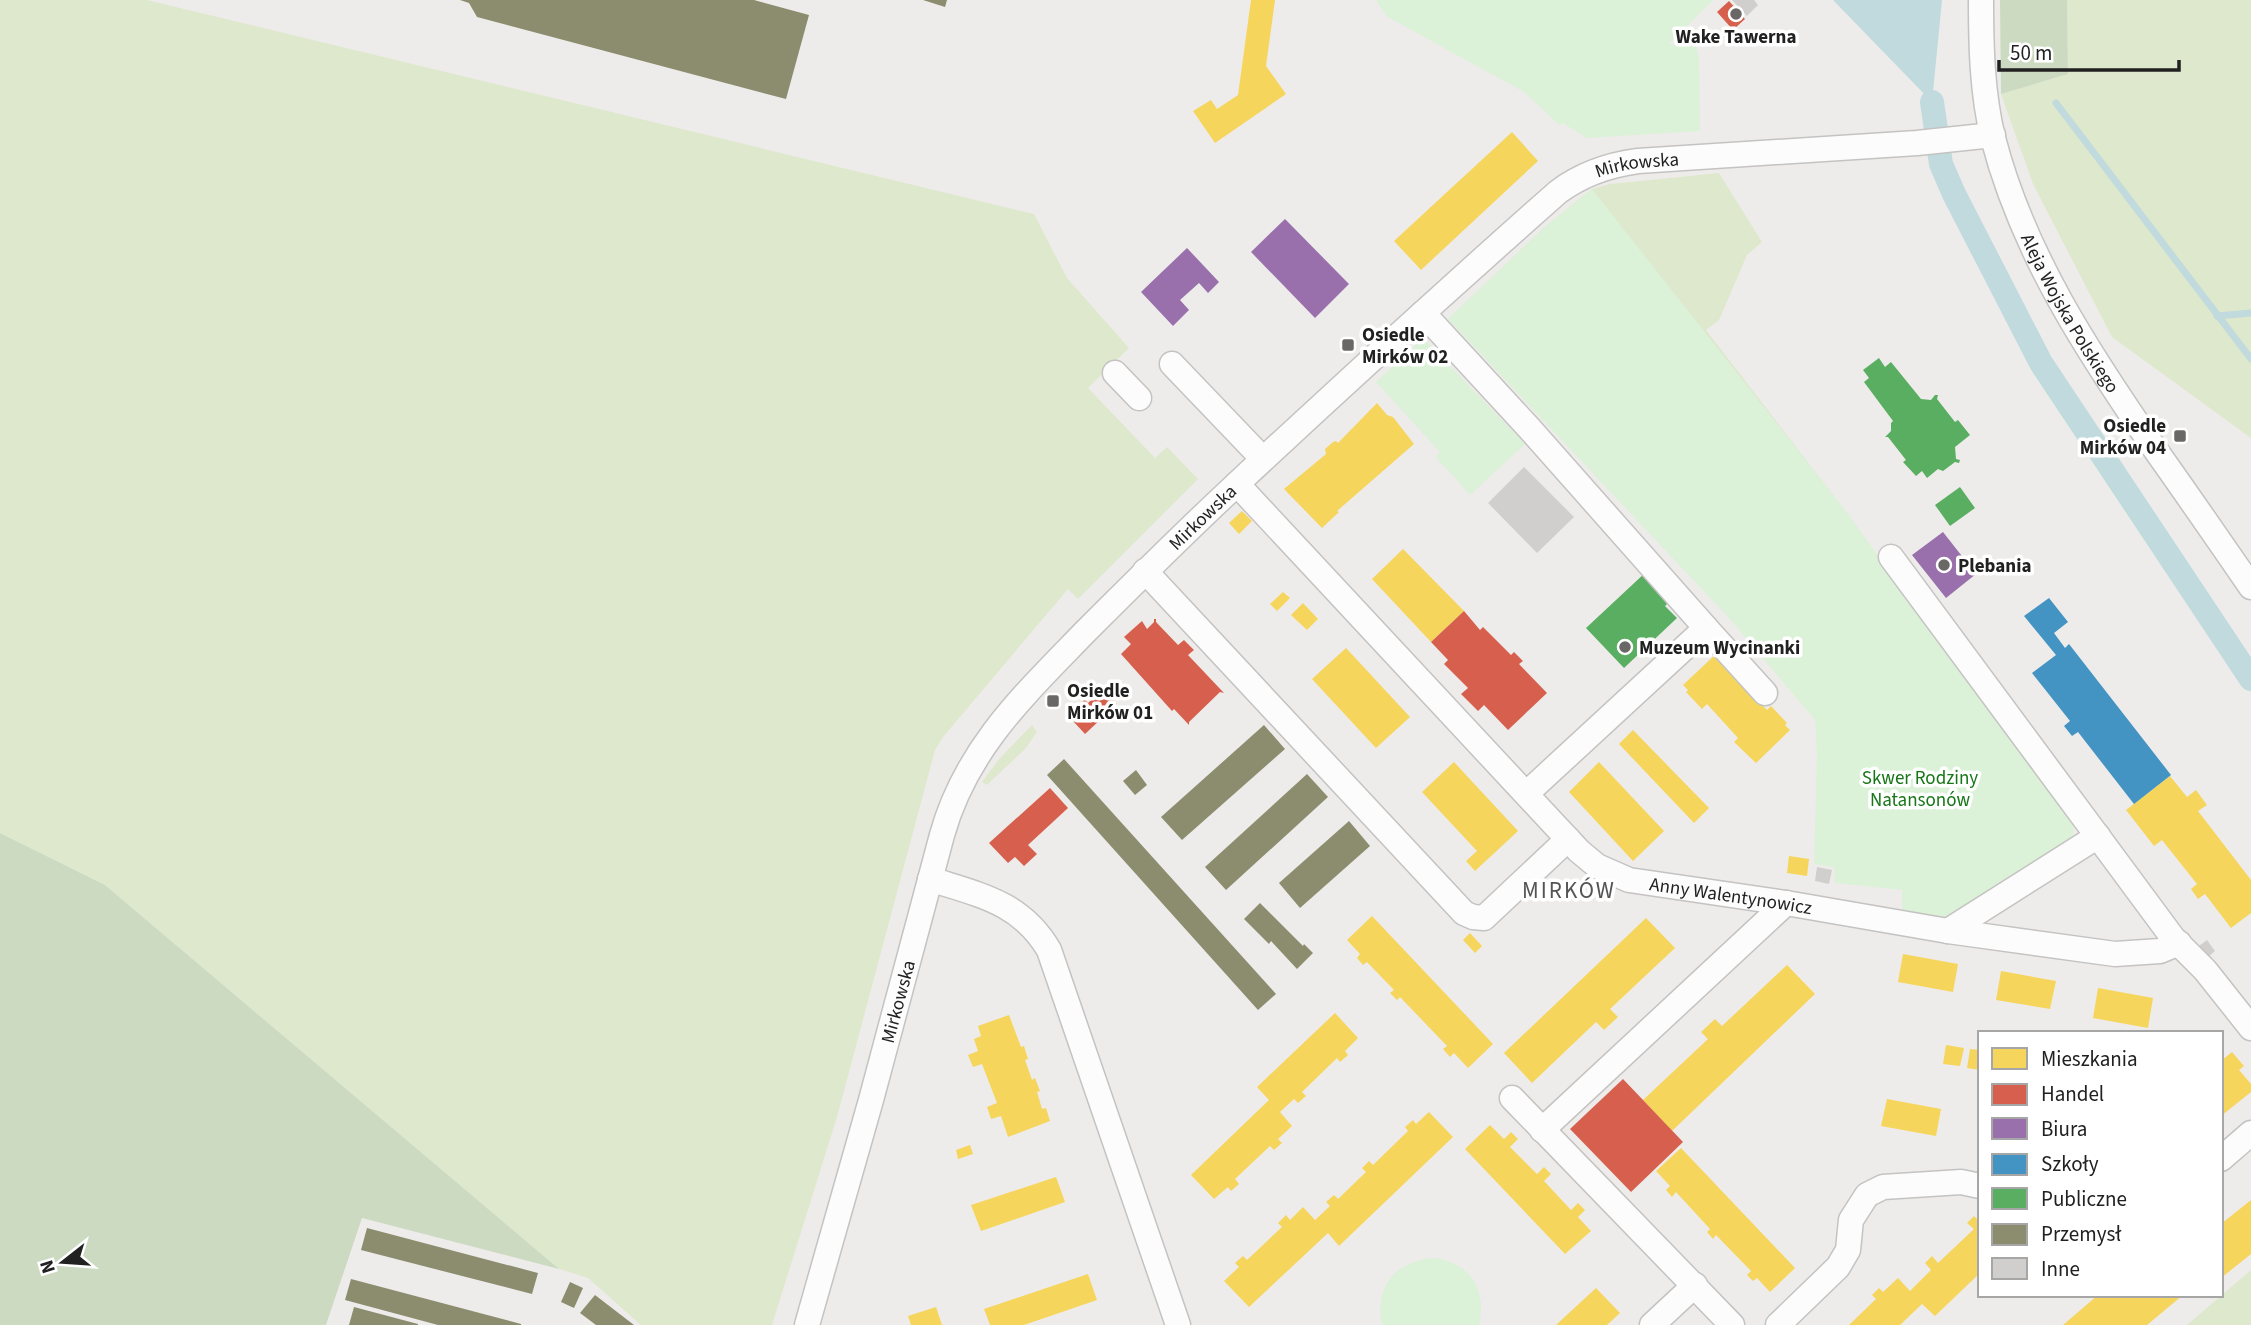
<svg xmlns="http://www.w3.org/2000/svg" width="2251" height="1325" viewBox="0 0 2251 1325" font-family="'Source Sans 3',sans-serif">
  <style>
    .grass { fill: #dee8cc }
    .forest { fill: #ccdac2 }
    .park { fill: #dbf1d8 }
    .water { fill: #c0dade }
    .homes { fill: #f6d55c }
    .shops { fill: #d6604d }
    .offices { fill: #9970ab }
    .schools { fill: #4393c3 }
    .public { fill: #5aae61 }
    .industry { fill: #8c8c6e }
    .lines { fill: none; stroke-linecap: round; stroke-linejoin: round }
    .stream { stroke: #c0dade; stroke-width: 7 }
    .canal { stroke: #c0dade; stroke-width: 24 }
    .building { fill: #d1cfcd }
    .minor-casing { stroke: #c4c3c2; stroke-width: 27 }
    .minor { stroke: #fcfcfc; stroke-width: 24 }
    .poi-dot { fill: #696867; stroke: #fff; stroke-width: 2.5 }
    .labels { text-anchor: middle; stroke-width: 7; stroke-linejoin: round; paint-order: stroke }
    .poi-label { font-size: 19px; font-weight: bold; fill: #212121; stroke: #fff; text-anchor: start }
    .street-label { font-size: 19px; fill: #212121; stroke: #fff }
    .park-label { font-size: 19px; fill: #177617; stroke: #fff }
    .quarter-label { font-size: 23px; letter-spacing: 2px; fill: #545454; stroke: #fff }
  </style>
  <rect width="100%" height="100%" fill="#eeecea"/>
  <g class="grass">
    <path d="M0,0H147L1034,214L1067,278L1129,348L1088,388L1155,458L1167,447L1198,479L1078,599L1068,589L943,737L935,750L837,1117L772,1325H641L588,1278L559,1269L105,885L0,833Z"/>
    <path d="M2067,0H2251V438L2112,337L2033,184L2001,94L2068,74Z"/>
    <path d="M1719,173L1762,242L1747,255L1719,320L1706,330L1836,499L1448,319L1547,225L1592,189L1610,184Z"/>
    <path d="M1032,725L1037,732L1025,749L987,785L982,782L999,759Z"/>
    <path d="M2251,1270V1325H2187Z"/>
  </g>
  <g class="forest">
    <path d="M2000,0H2067L2068,74L2001,94Z"/>
    <path d="M0,833L105,885L559,1269L362,1218L326,1325H0Z"/>
  </g>
  <g class="park">
    <path d="M1376,0H1713L1669,44L1696,47L1699,58L1700,131L1587,138L1563,123L1559,125L1524,92L1386,16Z"/>
    <path d="M1592,189L1845,510L2074,825L2072,845L1952,918L1902,912V890L1835,883L1834,867L1814,864L1817,755L1815,720L1728,617L1448,319L1547,225Z"/>
    <path d="M1419,342H1427L1525,444L1470,495L1436,457L1440,452L1376,382Z"/>
    <path d="M1436,1258C1471,1264 1487,1290 1479,1325H1382C1373,1286 1398,1259 1436,1258Z"/>
  </g>
  <path class="water" d="M1833,0H1942L1932,102Z"/>
  <g class="homes">
    <path d="M1251,0H1275L1266,66L1286,94L1215,143L1193,111L1211,100L1217,109L1238,95Z"/>
    <path d="M1512,132L1538,161L1421,270L1394,241Z"/>
    <path d="M1377,403L1387,415L1393,417L1414,444L1337,511L1339,512L1322,528L1284,489L1326,454L1325,449L1333,442L1336,441L1338,443Z"/>
    <path d="M1242,511L1252,521L1239,534L1229,523Z"/>
    <path d="M1403,549L1464,611L1431,642L1372,579Z"/>
    <path d="M1283,592L1290,598L1277,611L1270,604Z"/>
    <path d="M1303,603L1318,619L1307,630L1291,615Z"/>
    <path d="M1346,648L1410,717L1376,748L1312,679Z"/>
    <path d="M1717,653L1735,677L1767,710L1771,706L1787,723L1785,725L1790,730L1756,763L1734,742L1738,738L1707,704L1702,709L1686,692L1688,690L1683,685Z"/>
    <path d="M1633,730L1709,808L1694,823L1619,744Z"/>
    <path d="M1454,762L1518,831L1475,871L1466,861L1477,851L1422,792Z"/>
    <path d="M1599,762L1664,831L1633,861L1569,792Z"/>
    <path d="M2170,776L2187,797L2196,790L2207,805L2198,811L2251,880V913L2231,928L2205,894L2198,899L2191,889L2197,884L2162,840L2154,846L2126,810Z"/>
    <path d="M1789,856L1809,859L1807,876L1787,873Z"/>
    <path d="M1372,916L1493,1044L1468,1068L1454,1053L1450,1057L1443,1049L1447,1046L1400,997L1397,1000L1390,993L1394,990L1367,962L1363,965L1357,958L1360,954L1347,940Z"/>
    <path d="M1646,918L1675,948L1610,1009L1618,1017L1604,1030L1596,1022L1532,1083L1504,1053Z"/>
    <path d="M1470,933L1482,946L1475,953L1463,940Z"/>
    <path d="M1903,954L1958,964L1953,992L1898,982Z"/>
    <path d="M1787,965L1815,994L1672,1131L1643,1100L1708,1039L1701,1032L1715,1019L1722,1026Z"/>
    <path d="M2001,971L2056,981L2050,1009L1996,1000Z"/>
    <path d="M2098,988L2153,998L2148,1028L2093,1018Z"/>
    <path d="M1335,1013L1358,1038L1345,1051L1348,1055L1340,1062L1337,1058L1302,1092L1306,1096L1298,1103L1294,1099L1280,1112L1292,1126L1278,1139L1282,1143L1274,1150L1270,1146L1235,1179L1239,1184L1231,1191L1228,1187L1214,1199L1191,1175L1269,1100L1257,1087Z"/>
    <path d="M1009,1015L1021,1047L1024,1046L1028,1059L1025,1060L1032,1080L1035,1078L1040,1091L1037,1092L1042,1109L1046,1108L1050,1121L1008,1137L1001,1116L991,1119L987,1107L997,1103L982,1064L973,1067L968,1055L978,1051L974,1039L981,1036L978,1026Z"/>
    <path d="M1946,1045L1964,1048L1960,1066L1943,1064Z"/>
    <path d="M1970,1049L1980,1050V1070L1967,1068Z"/>
    <path d="M2232,1052L2244,1066L2239,1070L2251,1084V1092L2221,1116V1061Z"/>
    <path d="M1887,1099L1941,1109L1936,1136L1881,1126Z"/>
    <path d="M1429,1112L1453,1137L1339,1246L1328,1233L1249,1307L1224,1281L1239,1267L1235,1263L1243,1256L1247,1260L1282,1227L1278,1223L1286,1215L1290,1220L1303,1207L1315,1220L1330,1206L1326,1202L1334,1195L1338,1199L1366,1172L1362,1168L1369,1161L1373,1165L1408,1131L1405,1127L1413,1120L1416,1124Z"/>
    <path d="M1490,1125L1504,1139L1511,1132L1518,1139L1510,1147L1537,1174L1544,1167L1551,1174L1544,1181L1571,1210L1578,1203L1585,1210L1578,1217L1591,1231L1565,1254L1465,1149Z"/>
    <path d="M970,1145L973,1154L958,1159L956,1150Z"/>
    <path d="M1681,1148L1795,1268L1770,1292L1757,1278L1753,1281L1747,1275L1751,1271L1716,1235L1713,1239L1707,1232L1710,1229L1676,1192L1672,1197L1666,1190L1670,1186L1656,1171Z"/>
    <path d="M1056,1177L1065,1202L981,1231L971,1205Z"/>
    <path d="M2251,1200V1254L2221,1278V1224Z"/>
    <path d="M1974,1216L1980,1222V1273L1935,1316L1922,1304L1900,1325H1849L1876,1299L1872,1295L1879,1288L1883,1292L1898,1278L1910,1291L1931,1270L1925,1263L1932,1256L1938,1263L1974,1229L1967,1223Z"/>
    <path d="M1088,1274L1097,1300L1024,1325H990L984,1309Z"/>
    <path d="M1596,1288L1620,1313L1607,1325H1556Z"/>
    <path d="M2098,1295H2183L2147,1325H2063Z"/>
    <path d="M936,1307L942,1325H911L908,1316Z"/>
  </g>
  <g class="shops">
    <path d="M1729,1L1745,19L1733,30L1717,12Z"/>
    <path d="M1464,611L1480,630L1483,627L1511,655L1514,652L1523,661L1519,664L1547,693L1508,730L1484,705L1478,711L1461,694L1468,688L1444,664L1448,660L1431,642Z"/>
    <path d="M1154,619H1156V622L1178,645L1184,640L1194,650L1188,655L1224,693L1220,692L1189,722V725L1174,709L1172,711L1121,654L1131,644L1124,637L1142,621L1147,629L1154,622Z"/>
    <path d="M1103,689L1117,704L1085,734L1073,721L1084,699L1088,703Z"/>
    <path d="M1050,788L1068,808L1028,845L1037,854L1024,866L1015,857L1008,863L989,843Z"/>
    <path d="M1623,1079L1683,1142L1631,1192L1570,1129Z"/>
  </g>
  <g class="offices">
    <path d="M1285,219L1349,284L1315,318L1251,252Z"/>
    <path d="M1187,248L1219,282L1208,293L1199,283L1180,300L1189,310L1173,326L1141,292Z"/>
    <path d="M1943,532L1976,574L1946,598L1912,555Z"/>
  </g>
  <path class="schools" d="M2049,598L2068,622L2054,633L2065,648L2069,644L2171,775L2134,804L2078,732L2072,736L2064,726L2070,721L2032,673L2056,655L2024,616Z"/>
  <g class="public">
    <path d="M1879,358L1885,367L1891,362L1921,399L1931,400L1935,395H1938L1937,399L1955,422L1958,420L1970,435L1955,447L1956,459L1960,460L1959,463L1955,462L1943,471L1938,469L1927,478L1922,471L1916,476L1903,462L1906,460L1888,437H1885L1891,431V423L1893,421L1864,382L1869,378L1863,370Z"/>
    <path d="M1960,487L1975,508L1950,526L1935,505Z"/>
    <path d="M1646,572L1672,599L1665,606L1677,618L1624,668L1586,628Z"/>
  </g>
  <g class="industry">
    <path d="M460,0H754L809,15L786,99L477,17L469,3Z"/>
    <path d="M923,0H947L945,7Z"/>
    <path d="M1264,725L1285,749L1182,840L1161,817Z"/>
    <path d="M1064,759L1276,994L1258,1010L1047,775Z"/>
    <path d="M1136,770L1147,785L1135,795L1123,781Z"/>
    <path d="M1307,774L1328,797L1226,890L1205,867Z"/>
    <path d="M1349,821L1370,846L1300,908L1279,883Z"/>
    <path d="M1260,903L1303,946L1304,944L1313,953L1297,969L1271,941L1269,944L1244,919Z"/>
    <path d="M367,1228L538,1273L532,1294L361,1250Z"/>
    <path d="M351,1279L521,1324V1325H438L345,1300Z"/>
    <path d="M570,1282L583,1288L574,1308L561,1302Z"/>
    <path d="M595,1295L634,1325H596L580,1313Z"/>
    <path d="M354,1307L418,1324V1325H349Z"/>
  </g>
  <g class="lines">
    <g class="stream">
      <path d="M2056,103L2251,359"/>
      <path d="M2217,316L2251,313"/>
    </g>
    <path class="canal" d="M1932,102L1941,164L1954,194L2041,363L2251,679"/>
  </g>
  <g class="building">
    <path d="M1732,0H1754L1758,5L1747,16Z"/>
    <path d="M1524,467L1574,517L1537,553L1488,503Z"/>
    <path d="M1817,867L1832,870L1829,884L1815,881Z"/>
    <path d="M2207,940L2215,951L2208,957L2199,946Z"/>
  </g>
  <g class="lines">
    <g class="minor-casing">
      <g id="minor">
        <path id="s1" d="M1981,0C1981,46 1982,93 1993,138C2023,254 2089,354 2157,452C2189,497 2220,542 2251,587"/>
        <path d="M1423,313L1529,428L1706,628L1527,793"/>
        <path d="M1172,364L1263,459"/>
        <path d="M1115,373L1139,398"/>
        <path id="s2" d="M1237,484L1579,851L1597,866L1629,880L1786,903L1948,931L2115,954L2160,951L2179,943"/>
        <path d="M1891,557L2173,938L2205,970L2251,1028"/>
        <path d="M1145,571L1464,913L1473,917L1484,918L1568,839"/>
        <path d="M1706,628L1765,693"/>
        <path d="M930,879C979,895 1021,902 1049,950L1178,1325"/>
        <path d="M1948,931L2098,836"/>
        <path d="M1512,1098L1732,1325"/>
        <path d="M1542,1130L1786,903"/>
        <path d="M2221,1159L2251,1133"/>
        <path id="s3" d="M807,1325L871,1100L942,835C966,749 1024,695 1084,633C1130,587 1176,541 1224,496C1334,393 1445,292 1558,192C1582,174 1608,165 1638,161L1917,143L1993,135"/>
        <path d="M1652,1325L1695,1285"/>
        <path d="M1778,1325L1838,1267L1848,1250L1851,1220L1867,1195L1883,1187L1961,1182L1980,1186"/>
      </g>
    </g>
    <use href="#minor" class="minor"/>
  </g>
  <g class="poi-dot">
    <circle cx="1736" cy="14" r="7"/>
    <rect x="1341" y="338" width="14" height="14" rx="3.5"/>
    <rect x="2173" y="429" width="14" height="14" rx="3.5"/>
    <circle cx="1944" cy="565" r="7"/>
    <circle cx="1625" cy="647" r="7"/>
    <rect x="1046" y="694" width="14" height="14" rx="3.5"/>
  </g>
  <g class="labels">
    <g class="poi-label">
      <text x="1736" y="43" text-anchor="middle">Wake Tawerna</text>
      <text x="1362" y="341">Osiedle<tspan x="1362" dy="22">Mirków 02</tspan></text>
      <text x="2166" y="432" text-anchor="end">Osiedle<tspan x="2166" dy="22">Mirków 04</tspan></text>
      <text x="1958" y="572">Plebania</text>
      <text x="1639" y="654">Muzeum Wycinanki</text>
      <text x="1067" y="697">Osiedle<tspan x="1067" dy="22">Mirków 01</tspan></text>
    </g>
    <g class="street-label">
      <text dy="7" stroke="none"><textPath href="#s3" startOffset="1491">Mirkowska</textPath></text>
      <text dy="7" stroke="none"><textPath href="#s1" startOffset="331">Aleja Wojska Polskiego</textPath></text>
      <text dy="7" stroke="none"><textPath href="#s3" startOffset="924">Mirkowska</textPath></text>
      <text dy="7" stroke="none"><textPath href="#s2" startOffset="663">Anny Walentynowicz</textPath></text>
      <text dy="7" stroke="none"><textPath href="#s3" startOffset="336">Mirkowska</textPath></text>
    </g>
    <g class="park-label">
      <text x="1920" y="784">Skwer Rodziny<tspan x="1920" dy="22">Natansonów</tspan></text>
    </g>
    <g class="quarter-label">
      <text x="1569" y="898">MIRKÓW</text>
    </g>
  </g>
  <rect x="1978" y="1031" width="245" height="266" fill="#ffffff" stroke="#a6a6a6" stroke-width="2"/>
  <rect x="1992" y="1048" width="35" height="21" fill="#f6d55c" stroke="#a6a6a6" stroke-width="2"/>
  <text x="2041" y="1066" font-size="21" fill="#212121">Mieszkania</text>
  <rect x="1992" y="1084" width="35" height="21" fill="#d6604d" stroke="#a6a6a6" stroke-width="2"/>
  <text x="2041" y="1101" font-size="21" fill="#212121">Handel</text>
  <rect x="1992" y="1118" width="35" height="21" fill="#9970ab" stroke="#a6a6a6" stroke-width="2"/>
  <text x="2041" y="1136" font-size="21" fill="#212121">Biura</text>
  <rect x="1992" y="1154" width="35" height="21" fill="#4393c3" stroke="#a6a6a6" stroke-width="2"/>
  <text x="2041" y="1171" font-size="21" fill="#212121">Szkoły</text>
  <rect x="1992" y="1188" width="35" height="21" fill="#5aae61" stroke="#a6a6a6" stroke-width="2"/>
  <text x="2041" y="1206" font-size="21" fill="#212121">Publiczne</text>
  <rect x="1992" y="1224" width="35" height="21" fill="#8c8c6e" stroke="#a6a6a6" stroke-width="2"/>
  <text x="2041" y="1241" font-size="21" fill="#212121">Przemysł</text>
  <rect x="1992" y="1258" width="35" height="21" fill="#d1cfcd" stroke="#a6a6a6" stroke-width="2"/>
  <text x="2041" y="1276" font-size="21" fill="#212121">Inne</text>
  <g transform="translate(63 1262) rotate(253)" stroke="#ffffff" stroke-width="5" paint-order="stroke">
  <path d="M0-5L12 26L0 18L-12 26Z" fill="#212121"/>
  <text y="-10" font-size="19" font-weight="bold" text-anchor="middle" fill="#212121">N</text>
  </g>
  <path d="M1999 60v10h180v-10" fill="none" stroke="#212121" stroke-width="3.5"/>
  <text x="2010" y="60" font-size="21" fill="#212121" stroke="#ffffff" stroke-width="5" paint-order="stroke">50 m</text>
</svg>
